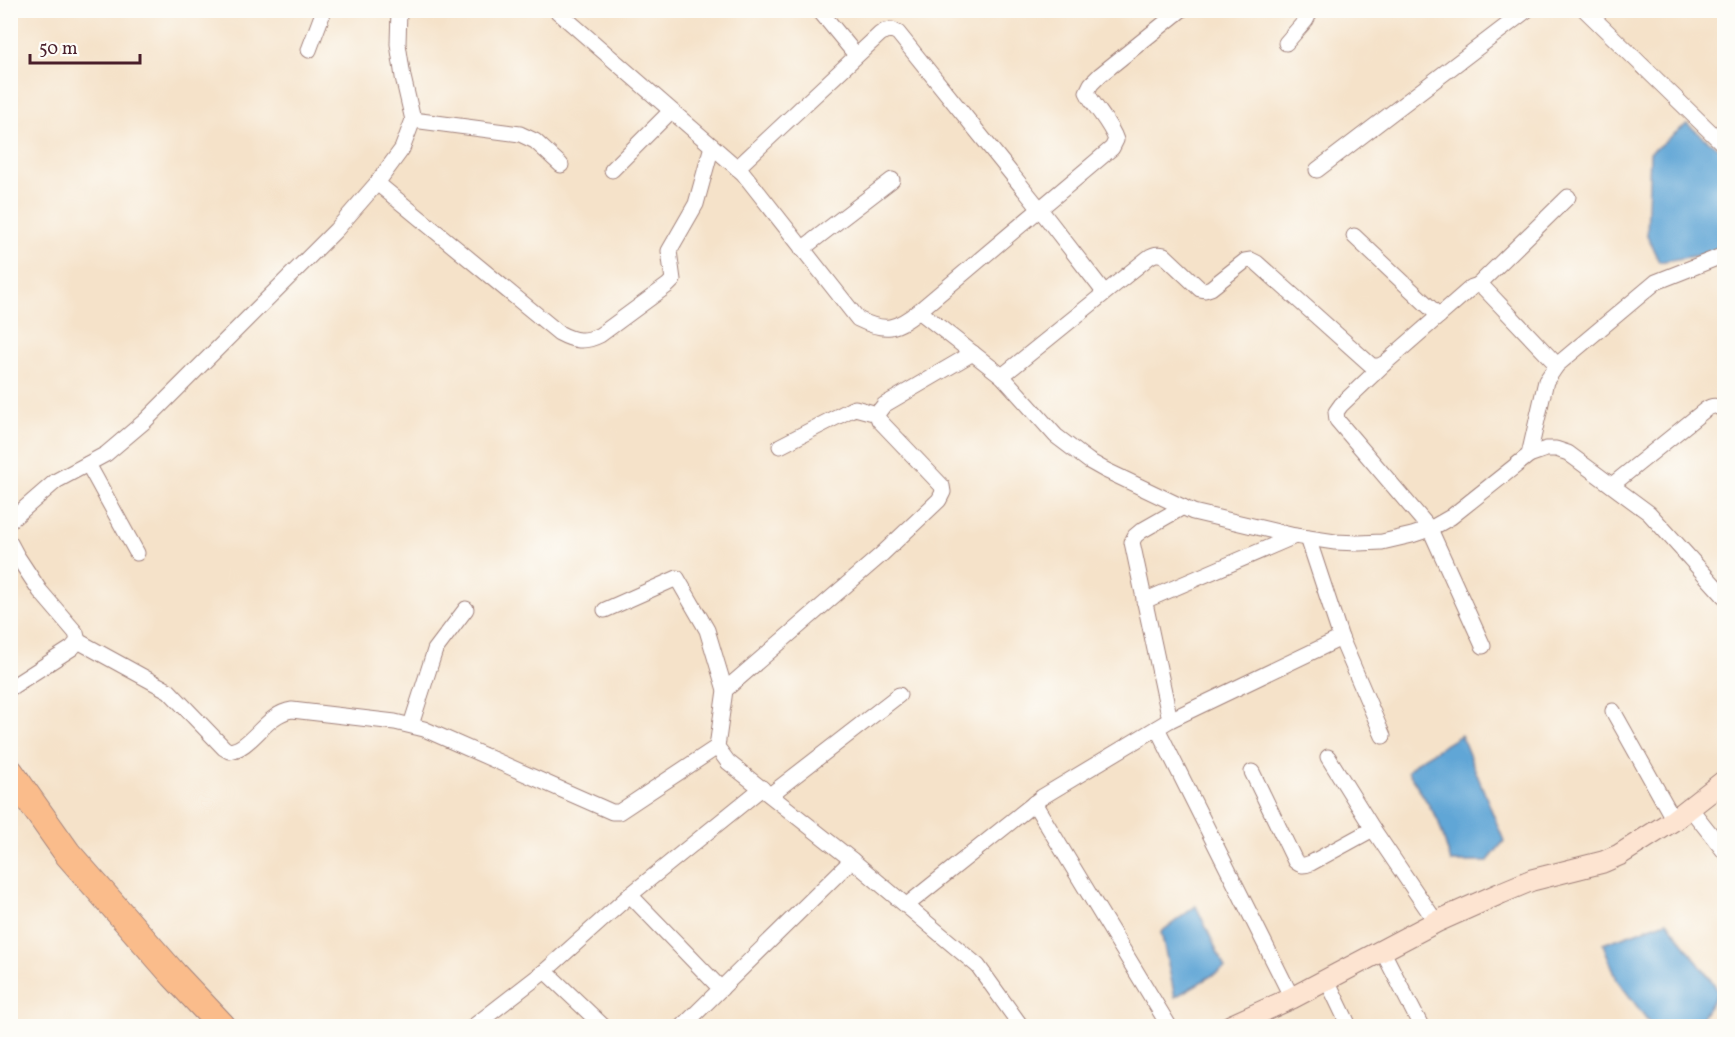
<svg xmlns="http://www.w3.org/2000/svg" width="1735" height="1037" viewBox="0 0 1735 1037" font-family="Vollkorn,serif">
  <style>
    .water { fill: #60a6d6; stroke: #556280; stroke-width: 1.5 }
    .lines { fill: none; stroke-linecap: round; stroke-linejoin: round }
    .street-casing { stroke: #a0807a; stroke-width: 17 }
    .secondary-casing { stroke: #a0807a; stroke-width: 23 }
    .highway-casing { stroke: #a0807a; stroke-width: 29 }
    .street { stroke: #fff; stroke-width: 15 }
    .secondary { stroke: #fde4d1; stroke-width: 21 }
    .highway { stroke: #fabc8b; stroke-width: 27 }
  </style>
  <rect width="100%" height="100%" fill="#fdfcf7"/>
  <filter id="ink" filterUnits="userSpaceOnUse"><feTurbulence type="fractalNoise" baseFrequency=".0167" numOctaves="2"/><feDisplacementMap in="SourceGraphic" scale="12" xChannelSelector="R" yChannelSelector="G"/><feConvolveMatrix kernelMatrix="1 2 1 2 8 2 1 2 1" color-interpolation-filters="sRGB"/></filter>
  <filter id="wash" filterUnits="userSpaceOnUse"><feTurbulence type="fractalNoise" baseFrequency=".008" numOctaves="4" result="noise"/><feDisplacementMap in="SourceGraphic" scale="24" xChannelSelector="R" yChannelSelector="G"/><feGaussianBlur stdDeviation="1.35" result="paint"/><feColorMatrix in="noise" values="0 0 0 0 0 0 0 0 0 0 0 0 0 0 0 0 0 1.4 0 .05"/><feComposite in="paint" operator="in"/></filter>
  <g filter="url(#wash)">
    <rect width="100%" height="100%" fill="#f5e2c9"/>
    <g class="water">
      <path d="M1687,124L1724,153V251L1659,262L1647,236L1650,153Z"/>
      <path d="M1461,735L1504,841L1487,862H1451L1438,820L1408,771L1418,761Z"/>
      <path d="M1196,906L1225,968L1175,997L1161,932Z"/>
      <path d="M1667,921L1719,991L1696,1026H1652L1617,980L1603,944Z"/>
    </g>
  </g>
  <g filter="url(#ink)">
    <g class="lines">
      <g class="street-casing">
        <g id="street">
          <path d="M556,10L743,173L858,319C886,333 896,329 919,311L1112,148L1116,140C1110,122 1095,109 1087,92L1091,84L1100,75L1181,10"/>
          <path d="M819,10L856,55"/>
          <path d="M1585,10L1724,145"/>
          <path d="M1286,43L1306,20L1311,10"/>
          <path d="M309,50L324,10"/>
          <path d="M413,120L520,134L535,141L561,165"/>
          <path d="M737,168L880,34L885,31L892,30L898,33L1039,208L1104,292"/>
          <path d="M612,170L671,111"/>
          <path d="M1317,170L1527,10"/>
          <path d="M377,183L559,333C574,341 584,343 600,335L668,285L673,280L669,251L696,204L712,146"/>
          <path d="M1354,236L1439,316"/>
          <path d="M802,249L892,180"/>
          <path d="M1478,285L1568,197"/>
          <path d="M919,311L1002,376L1056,436L1089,461L1105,470L1193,512L1295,536L1335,542L1359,543L1382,542L1412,535L1430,529L1451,517L1529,455L1546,449H1556L1568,453L1649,513L1724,596"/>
          <path d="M1384,364L1341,405L1336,412L1337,420L1430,529L1483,646"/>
          <path d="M1002,376L1148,258C1153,254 1157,253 1164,255L1200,289L1205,290L1211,288L1245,261L1251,260L1257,263L1372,366H1379L1385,363L1472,287L1478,285L1484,288L1557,365"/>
          <path d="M780,446L850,410L855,408L877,414"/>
          <path d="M1529,455L1546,381L1557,365L1656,282L1724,255"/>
          <path d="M88,464L137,553"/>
          <path d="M1612,485L1705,410C1712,405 1717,404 1724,411"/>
          <path d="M10,521L56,481L106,454L145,421L336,230L377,183L402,149L413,120L403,77L398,44L399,10"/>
          <path d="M1308,538L1341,638L1383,736"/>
          <path d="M10,543L17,556L40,591L76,633L78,641L72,648L10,688"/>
          <path d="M1144,601L1295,536"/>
          <path d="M605,610L677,578L707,630L725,690L717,747L728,762L852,860L978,966L1021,1026"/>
          <path d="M78,641L169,691L224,748L229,751C252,749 265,714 292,710L395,722L424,729L612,812H619L717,747"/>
          <path d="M725,690L882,554L939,500L943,492L942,486L879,420L877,414L884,405L973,353"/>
          <path d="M1613,711L1674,820"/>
          <path d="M1170,720L1132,542L1135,536L1141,531L1183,507"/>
          <path d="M411,725L435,650L466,609"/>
          <path d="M1157,728L1292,998"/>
          <path d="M1328,757L1373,829L1436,922"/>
          <path d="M1252,772L1295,861C1301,866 1304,866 1311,863L1373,829"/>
          <path d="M770,795L899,695"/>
          <path d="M1034,803L1169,1026"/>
          <path d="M1690,808L1724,851"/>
          <path d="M630,895L721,989"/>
          <path d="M907,905L1042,797L1170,720L1341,638"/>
          <path d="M1382,950L1421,1026"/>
          <path d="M545,971L603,1026"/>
          <path d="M1327,980L1349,1026"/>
          <path d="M474,1026L545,971L630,895L762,788"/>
          <path d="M683,1026L852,860"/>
        </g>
      </g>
      <g class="secondary-casing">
        <path id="secondary" d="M1230,1026L1292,998L1436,922L1501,893L1532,880L1603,862L1619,855L1674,820L1724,781"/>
      </g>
      <g class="highway-casing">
        <path id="highway" d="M10,772L68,854L174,975L222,1026"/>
      </g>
      <use href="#street" class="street"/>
      <use href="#secondary" class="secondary"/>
      <use href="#highway" class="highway"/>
    </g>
  </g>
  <rect width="1735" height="1037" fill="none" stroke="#fdfcf7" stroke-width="36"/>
  <path d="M30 54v9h110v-9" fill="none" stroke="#4a1f2b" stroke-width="3"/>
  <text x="39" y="54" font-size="18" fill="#4a1f2b" stroke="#fdfcf7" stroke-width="4.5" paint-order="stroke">50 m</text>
</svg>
